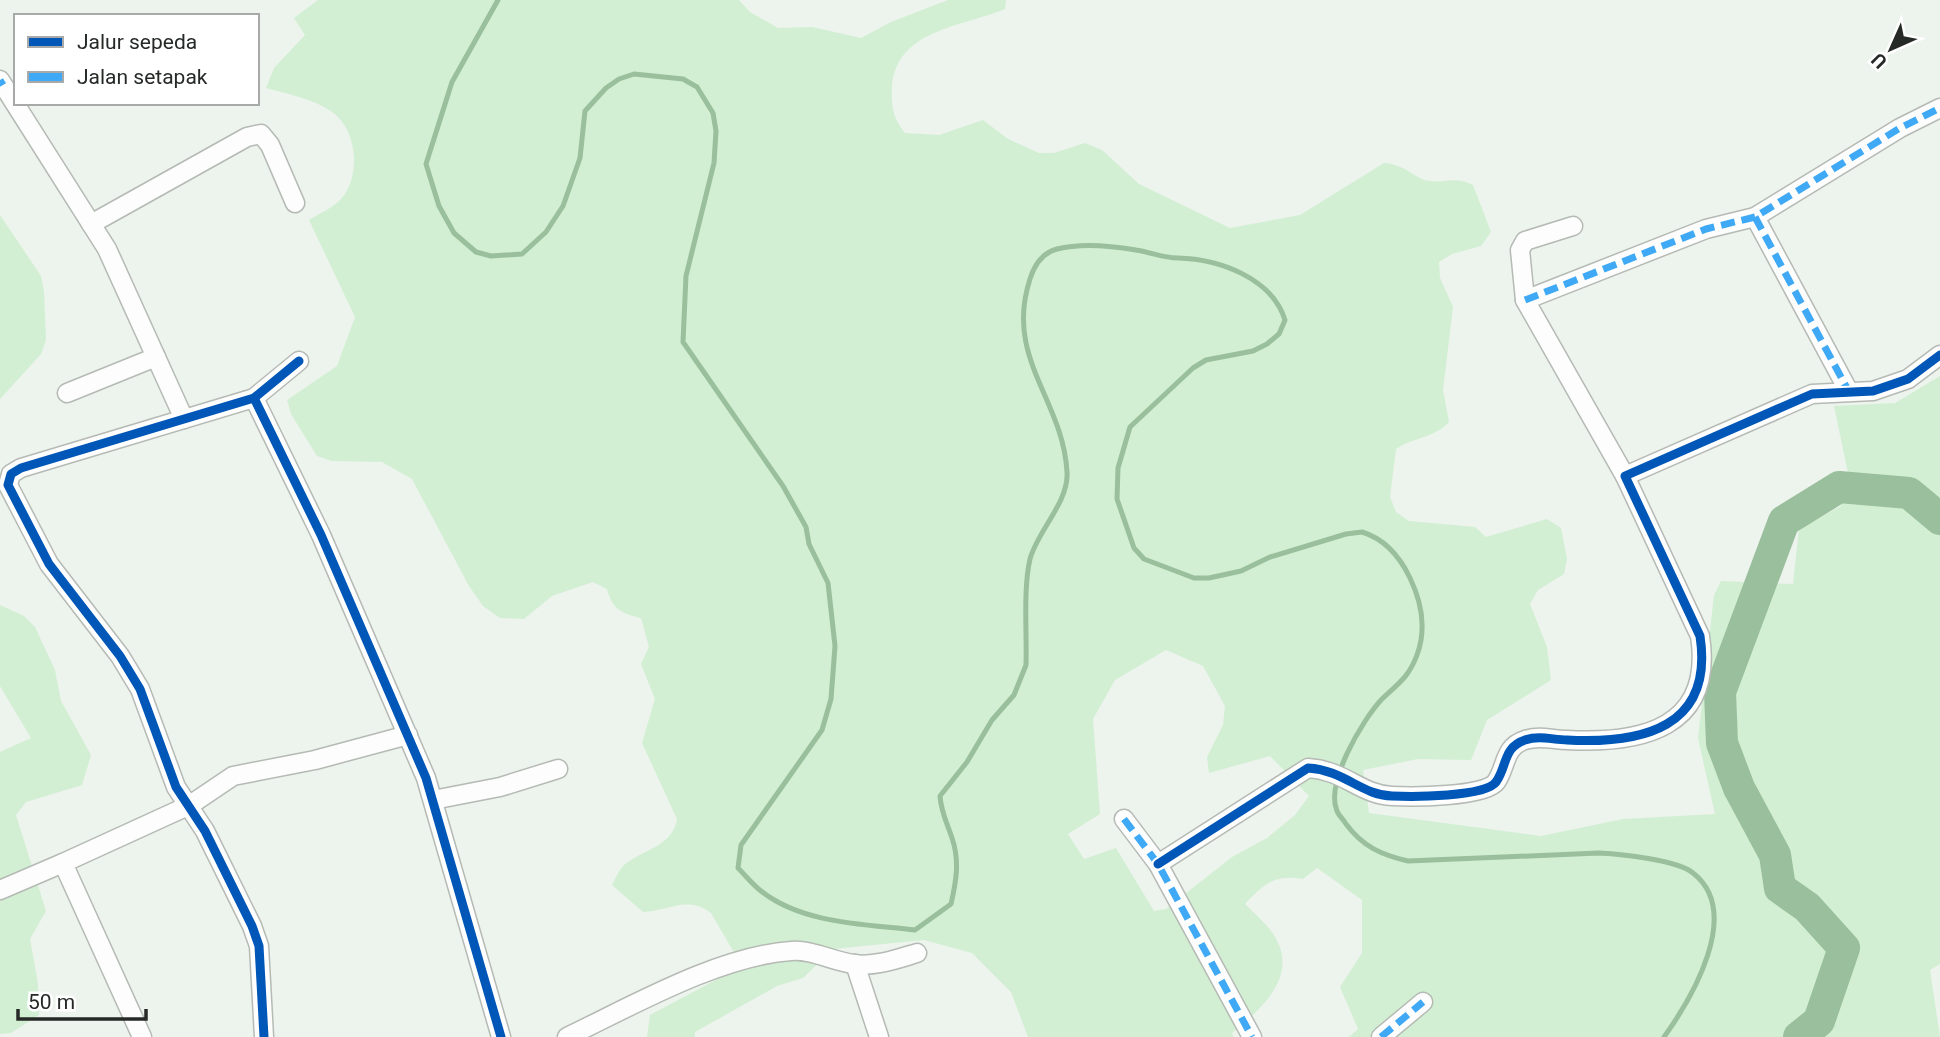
<svg xmlns="http://www.w3.org/2000/svg" width="1940" height="1037" viewBox="0 0 1940 1037" font-family="Roboto,sans-serif">
  <style>
    .green { fill: #d2efd3; fill-rule: evenodd }
    .lines { fill: none; stroke-linecap: round; stroke-linejoin: round }
    .stream { stroke: #9abf9c; stroke-width: 5 }
    .river { stroke: #9abf9c; stroke-width: 32 }
    .street-casing { stroke: #b5bab5; stroke-width: 21 }
    .street { stroke: #fcfdfc; stroke-width: 18 }
    .quiet { stroke: #3fa9f5; stroke-width: 7; stroke-dasharray: 14 7; stroke-linecap: butt }
    .cycleway-casing { stroke: #fff; stroke-width: 13 }
    .cycleway { stroke: #0057b8; stroke-width: 9 }
  </style>
  <rect width="100%" height="100%" fill="#edf3ed"/>
  <g class="green">
    <path d="M318,0H739L750,12L778,28L812,27L861,38L891,22L948,0H1006L1005,9C961,27 895,30 892,88C891,107 893,118 905,133L939,135L983,120L1008,139L1039,153H1054L1085,143L1102,150L1139,184L1230,228L1300,215L1384,163C1407,165 1416,180 1430,181C1449,183 1454,176 1473,185L1491,232L1481,246L1452,254L1439,262L1440,278L1453,307L1443,390L1449,422C1434,438 1414,437 1396,449L1390,497L1396,512L1409,521L1475,527L1486,537L1547,519L1561,528L1567,559L1564,574L1538,590L1530,604L1547,647L1551,680L1487,720L1471,760L1418,759L1363,770L1369,813L1541,836L1623,819L1715,814L1698,738L1714,595L1721,581L1793,584L1799,529L1841,506L1848,473L1834,406L1895,403L1940,376V964L1930,970L1940,1037H1349L1358,1029L1340,987L1362,953V900L1317,868L1303,879C1274,874 1264,884 1245,904C1255,914 1268,925 1275,937C1299,977 1260,1010 1232,1033L1234,1037H1028L1011,992L972,953L924,940L833,949L803,978L777,986L695,1032V1037H647L650,1015L742,966L711,913C687,895 669,911 643,912L612,885C616,877 620,867 628,862C646,849 673,845 677,819L642,743L655,699L641,664L649,647L641,618C622,614 612,609 607,589L593,582L552,596L524,619L500,618L483,606L469,586L412,479L382,462L332,461L317,456L291,414L287,400L337,366L355,317L309,220C318,214 333,208 341,199C361,177 358,130 332,112C314,99 288,94 266,88L274,68L305,35L294,18ZM1166,650L1203,666L1225,706L1223,725L1207,757L1209,773L1270,756L1309,796L1295,815L1267,838L1232,857L1166,909L1154,911L1116,848L1084,859L1068,834L1100,814L1093,719L1115,680Z"/>
    <path d="M0,215L41,276L44,292L46,340L41,354L0,399Z"/>
    <path d="M0,605L24,616L35,627L55,670L61,701L91,755L82,785L26,802L16,815L46,911L30,939L38,984L39,1015L11,1033L0,1034V752L31,738L0,686Z"/>
  </g>
  <g class="lines">
    <path class="stream" d="M498,0L452,82L426,164L439,206L454,233L476,252L491,256L522,254L546,232L563,206L580,158L585,111L606,88L619,79L634,74L683,79L697,87L713,113L716,131L714,163L686,276L683,342L783,486L806,527L809,544L828,583L835,646L831,699L822,730L741,845L738,868C745,875 753,885 761,891C803,924 865,924 915,930L951,904C956,882 960,861 952,838C947,823 941,812 940,796L967,762L992,720L1014,695L1026,665C1027,633 1023,589 1030,559C1038,530 1069,502 1067,472C1063,399 1004,358 1030,279C1034,266 1042,253 1057,249C1080,243 1113,246 1136,250C1150,252 1163,258 1178,258C1219,259 1272,278 1285,320L1279,334L1267,344L1253,351L1206,360L1193,368L1130,427L1118,468L1117,499L1134,548L1144,559L1194,578H1209L1241,571L1270,557L1346,534L1362,532C1385,539 1400,557 1410,578C1422,603 1427,628 1417,655C1408,679 1397,684 1381,700C1362,721 1325,783 1337,811C1339,816 1344,820 1346,824C1363,847 1382,855 1408,861L1599,853C1620,854 1678,860 1693,873C1743,912 1692,998 1664,1037"/>
    <path class="river" d="M1799,1037L1819,1021L1844,948L1807,907L1780,888L1775,855L1739,788L1722,743L1720,692L1784,521L1839,487L1909,493L1940,519"/>
    <g class="street-casing">
      <g id="street">
        <path d="M0,80L107,249L184,419"/>
        <path d="M1755,217L1848,390"/>
        <path d="M91,224L247,137L261,134L270,145L295,203"/>
        <path d="M1573,226L1525,241L1520,250L1525,300L1625,476"/>
        <path d="M1525,300L1706,229L1755,217L1900,128L1940,108"/>
        <path d="M67,393L156,357"/>
        <path d="M254,398L321,535L426,778L501,1037"/>
        <path d="M433,800L500,787L558,769"/>
        <path d="M1124,819L1158,864L1252,1037"/>
        <path d="M1158,864L1308,768C1344,770 1361,795 1392,796C1412,797 1485,797 1496,782C1507,767 1503,747 1525,740C1540,735 1553,740 1567,740C1642,744 1714,728 1700,636L1625,476L1812,394L1873,391L1908,379L1940,355"/>
        <path d="M0,890L63,863"/>
        <path d="M855,964L879,1037"/>
        <path d="M142,1037L63,863L190,805L233,776L315,760L408,735"/>
        <path d="M264,1037L259,946L252,926L205,831L176,787L140,689L120,656L49,564L8,485L11,474L21,468L254,398L299,361"/>
        <path d="M567,1037C632,1006 719,956 791,951C812,949 834,962 854,964C875,967 897,959 917,953"/>
        <path d="M1381,1037L1423,1002"/>
      </g>
    </g>
    <use href="#street" class="street"/>
    <g class="quiet">
      <path d="M0,80L3,85"/>
      <path d="M1755,217L1848,390"/>
      <path d="M1525,300L1706,229L1755,217L1900,128L1940,108"/>
      <path d="M1124,819L1158,864L1252,1037"/>
      <path d="M1381,1037L1423,1002"/>
    </g>
    <g class="cycleway-casing">
      <g id="cycleway">
        <path d="M254,398L321,535L426,778L501,1037"/>
        <path d="M1158,864L1308,768C1344,770 1361,795 1392,796C1412,797 1485,797 1496,782C1507,767 1503,747 1525,740C1540,735 1553,740 1567,740C1642,744 1714,728 1700,636L1625,476L1812,394L1873,391L1908,379L1940,355"/>
        <path d="M264,1037L259,946L252,926L205,831L176,787L140,689L120,656L49,564L8,485L11,474L21,468L254,398L299,361"/>
      </g>
    </g>
    <use href="#cycleway" class="cycleway"/>
  </g>
  <rect x="14" y="14" width="245" height="91" fill="#ffffff" stroke="#a8aaa9" stroke-width="2"/>
  <rect x="28" y="37" width="35" height="10" fill="#0057b8" stroke="#a8aaa9" stroke-width="2"/>
  <text x="77" y="49" font-size="21" fill="#262a27">Jalur sepeda</text>
  <rect x="28" y="72" width="35" height="10" fill="#3fa9f5" stroke="#a8aaa9" stroke-width="2"/>
  <text x="77" y="84" font-size="21" fill="#262a27">Jalan setapak</text>
  <g transform="translate(1891 49) rotate(225)" stroke="#ffffff" stroke-width="5" paint-order="stroke">
  <path d="M0-5L12 26L0 18L-12 26Z" fill="#262a27"/>
  <text y="-10" font-size="19" font-weight="bold" text-anchor="middle" fill="#262a27">U</text>
  </g>
  <path d="M18 1009v10h128v-10" fill="none" stroke="#262a27" stroke-width="3.5"/>
  <text x="28" y="1009" font-size="21" fill="#262a27" stroke="#ffffff" stroke-width="5" paint-order="stroke">50 m</text>
</svg>
